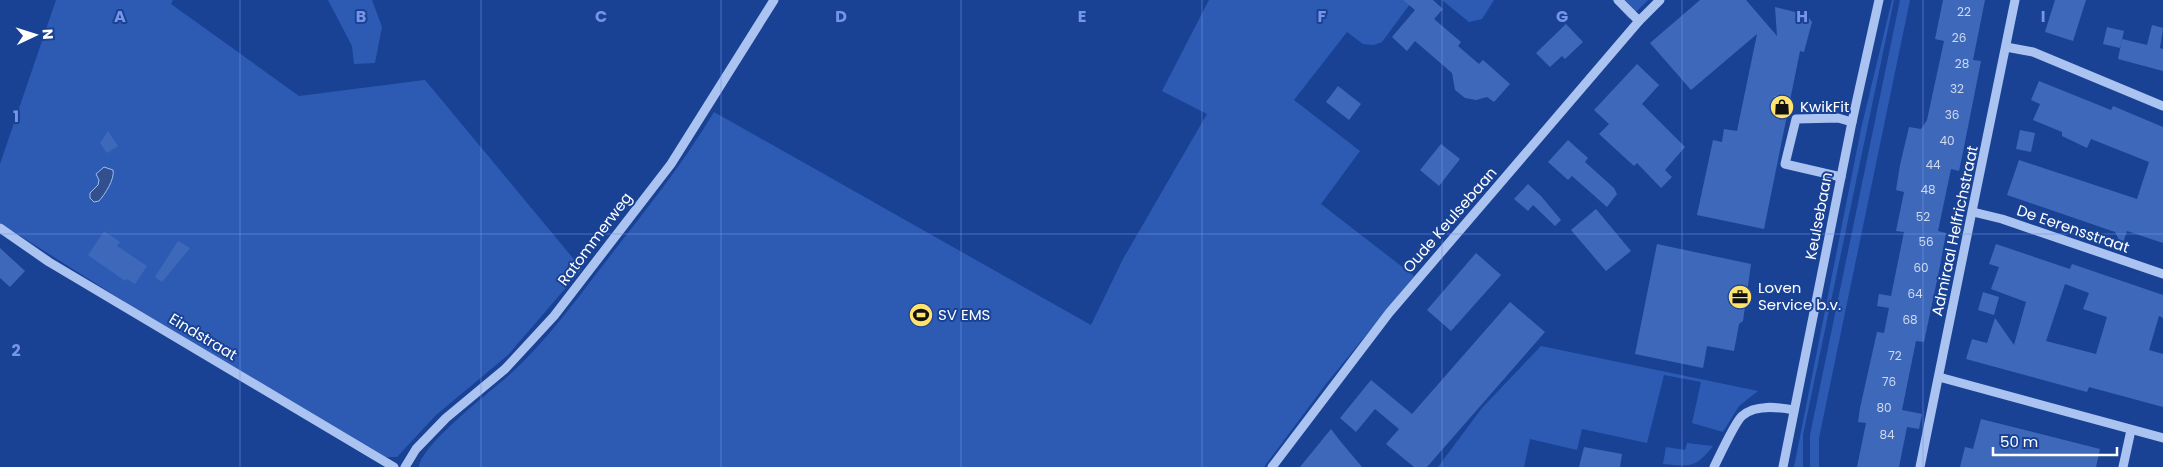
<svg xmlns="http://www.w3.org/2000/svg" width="2163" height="467" viewBox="0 0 2163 467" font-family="Poppins,sans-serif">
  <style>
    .green { fill: #2d5bb4 }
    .water { fill: #31508d; stroke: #9ebcf2 }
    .building { fill: #3e69bb; fill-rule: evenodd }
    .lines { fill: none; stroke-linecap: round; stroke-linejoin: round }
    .minor { stroke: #abc3f0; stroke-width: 9 }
    .grid { fill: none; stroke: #7795e8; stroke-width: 1; stroke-opacity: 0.55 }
    .labels { text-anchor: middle; stroke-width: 4; stroke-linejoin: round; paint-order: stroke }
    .number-label { font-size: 12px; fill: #cfdaee }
    .poi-label { font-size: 15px; fill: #fff; stroke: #194295; text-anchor: start }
    .street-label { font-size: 15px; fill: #fff; stroke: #194295 }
    .grid-label { font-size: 16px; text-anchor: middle; font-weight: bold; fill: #7795e8; stroke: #194295; stroke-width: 4; stroke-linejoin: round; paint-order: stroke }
  </style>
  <rect width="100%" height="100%" fill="#194295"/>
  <g class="green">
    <path d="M56,0H173L171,4L299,96L425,80L582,269L508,355L436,415L397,457H386L141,312L0,223V164Z"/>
    <path d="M328,0H372L382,27L375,63L354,64L352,46Z"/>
    <path d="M1209,0H1413L1382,42L1374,45L1363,44L1347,32L1294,100L1360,151L1321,204L1414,276L1326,384L1264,467H419C421,445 490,392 508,376C546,342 576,300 607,260C644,212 683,164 714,112L1091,325L1123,259L1207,114L1162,91Z"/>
    <path d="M1442,0H1494L1482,19L1469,22Z"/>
    <path d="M1612,0H1648L1629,19Z"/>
    <path d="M1892,0H1894L1803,435V467H1794L1861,129Z"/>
    <path d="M1900,0H1910L1819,438V467H1810V435Z"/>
    <path d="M1541,346L1758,391L1739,406L1723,432L1692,423L1701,382L1664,375L1647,443L1582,429L1577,450L1530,439L1524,467H1438L1482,408Z"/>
    <path d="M1687,443L1713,446C1696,467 1692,467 1663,464L1666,447L1685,450Z"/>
  </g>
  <path class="water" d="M104,167L113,170C115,179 105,194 99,201L94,202L90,198V193L98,185L99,180L96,174Z"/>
  <g class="building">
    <path d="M1403,0H1433L1443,9L1434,19L1461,42L1458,46L1479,64L1483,60L1510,84L1494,102L1487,97L1476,100L1465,98L1455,90L1452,73L1415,41L1407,51L1392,37L1415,10Z"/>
    <path d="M1700,0H1746L1777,36L1775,7L1807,15L1812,22L1804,52L1800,51L1764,229L1697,215L1713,140L1722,142L1724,129L1737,131L1757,34L1691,90L1650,43Z"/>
    <path d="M1943,0H1985L1973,60L1981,61L1963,152L1959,171L1951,169L1938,231L1946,233L1940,266L1924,342L1916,341L1902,410L1922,414L1919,429L1907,427L1899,467H1857L1866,423L1858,422L1860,408L1877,332L1884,333L1889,308L1877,306L1879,294L1891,296L1904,232L1896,231L1904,192L1896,190L1900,165L1909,127L1921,129L1927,120L1944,41L1935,39Z"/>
    <path d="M2055,0H2086L2073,41L2045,32Z"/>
    <path d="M1566,24L1583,42L1565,59L1562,56L1550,67L1536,53Z"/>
    <path d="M2152,25L2163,28L2160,48L2163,49V71L2118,59L2122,39L2147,45Z"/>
    <path d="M2107,27L2124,31L2120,48L2103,44Z"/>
    <path d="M1637,64L1659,85L1642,104L1685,147L1665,170L1672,177L1661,188L1637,163L1634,166L1599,134L1609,124L1594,110Z"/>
    <path d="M2039,81L2111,110L2113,106L2163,127V243L2127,231L2122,246L2115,232L2007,195L2019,160L2137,199L2149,162L2091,139L2087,148L2062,136V132L2033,120L2040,104L2031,100Z"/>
    <path d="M1338,86L1361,104L1349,120L1326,102Z"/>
    <path d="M2020,130L2035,133L2031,152L2016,149Z"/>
    <path d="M108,131L118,146L107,153L100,143Z"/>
    <path d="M1568,140L1588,158L1585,162L1614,188L1617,194L1607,207L1572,176L1568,180L1548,162Z"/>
    <path d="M1441,144L1460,159L1439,186L1420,170Z"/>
    <path d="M1528,184L1541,196L1561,220L1555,226L1533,205L1528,211L1514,199Z"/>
    <path d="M1596,209L1631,251L1606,271L1571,230Z"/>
    <path d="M104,231L120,242L117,246L147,266L135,284L127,279L125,281L88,255Z"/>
    <path d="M178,241L190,248L162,282L155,277Z"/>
    <path d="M1657,244L1751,264L1743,321L1739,324L1734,351L1707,346L1703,368L1635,354Z"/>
    <path d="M1996,244L2070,269L2072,264L2163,295V318L2159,316L2149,350L2163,354V407L2089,387L2087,392L1966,359L1972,339L1987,343L1995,318L2014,345L2026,302L1991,289L1999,267L1989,264ZM2065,284L2089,293L2083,309L2107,317L2096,354L2046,341Z"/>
    <path d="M0,248L25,271L10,287L0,278Z"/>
    <path d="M1476,253L1501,275L1451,331L1427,310Z"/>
    <path d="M1983,292L1999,297L1994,315L1978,310Z"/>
    <path d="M1510,302L1545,332L1427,467H1414L1386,444L1399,429L1375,409L1356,432L1340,418L1371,380L1412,414Z"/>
    <path d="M1981,419L2100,449L2096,467H1960L1965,447L1973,449Z"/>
    <path d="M1331,429L1341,442L1362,467H1300Z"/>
    <path d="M1584,447L1622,454L1620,467H1579Z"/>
  </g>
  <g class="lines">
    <g class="minor">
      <path d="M1618,0L1639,21"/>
      <path d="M2006,47L2033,52L2163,106"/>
      <path d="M1841,177L1785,164L1796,119L1838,118L1852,122"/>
      <path d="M1973,212L2002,219L2163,274"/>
      <path d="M0,228L49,262L394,467"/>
      <path d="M1939,377L2163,438"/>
      <path d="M405,467L416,449L446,418L505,369L554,316L671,164L774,0"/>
      <path d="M1272,467L1389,313L1639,21L1660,0"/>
      <path d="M1714,467C1719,457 1735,422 1742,416C1755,404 1778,407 1794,410"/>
      <path d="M1783,467L1852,122L1879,0"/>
      <path d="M1920,467L2015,0"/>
      <path d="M2123,467L2131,430"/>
    </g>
  </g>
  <path class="grid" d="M240,0V467M481,0V467M721,0V467M961,0V467M1202,0V467M1442,0V467M1682,0V467M1923,0V467M0,234H2163"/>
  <defs>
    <g id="shop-disc" transform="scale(1.25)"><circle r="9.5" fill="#ffe36a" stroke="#194295"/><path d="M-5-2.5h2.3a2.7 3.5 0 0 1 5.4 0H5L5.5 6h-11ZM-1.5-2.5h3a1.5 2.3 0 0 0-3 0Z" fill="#111"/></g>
    <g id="office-disc" transform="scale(1.25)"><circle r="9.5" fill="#ffe36a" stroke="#194295"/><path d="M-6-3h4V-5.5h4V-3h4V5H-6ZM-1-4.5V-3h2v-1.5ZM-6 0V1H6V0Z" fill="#111"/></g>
    <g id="stadium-disc" transform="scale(1.25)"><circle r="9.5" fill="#ffe36a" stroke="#194295"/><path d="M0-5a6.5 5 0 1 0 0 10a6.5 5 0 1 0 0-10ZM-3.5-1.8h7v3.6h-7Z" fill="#111"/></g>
  </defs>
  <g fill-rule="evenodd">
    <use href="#shop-disc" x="1782" y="107"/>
    <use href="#office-disc" x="1740" y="297"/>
    <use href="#stadium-disc" x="921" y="315"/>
  </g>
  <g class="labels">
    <g class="number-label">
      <text x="1964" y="16">22</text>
      <text x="1959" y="42">26</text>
      <text x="1962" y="68">28</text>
      <text x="1957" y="93">32</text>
      <text x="1952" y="119">36</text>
      <text x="1947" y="145">40</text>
      <text x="1933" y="169">44</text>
      <text x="1928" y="194">48</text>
      <text x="1923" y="221">52</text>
      <text x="1926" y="246">56</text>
      <text x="1921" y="272">60</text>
      <text x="1915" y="298">64</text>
      <text x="1910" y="324">68</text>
      <text x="1895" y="360">72</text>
      <text x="1889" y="386">76</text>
      <text x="1884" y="412">80</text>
      <text x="1887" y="439">84</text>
    </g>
    <g class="poi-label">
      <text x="1800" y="112">KwikFit</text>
      <text x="1758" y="293">Loven<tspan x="1758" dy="17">Service b.v.</tspan></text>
      <text x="938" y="320">SV EMS</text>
    </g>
    <g class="street-label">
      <text transform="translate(1819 216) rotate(-79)" y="5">Keulsebaan</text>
      <text transform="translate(1450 220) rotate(-49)" y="5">Oude Keulsebaan</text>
      <text transform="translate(2073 229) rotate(19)" y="5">De Eerensstraat</text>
      <text transform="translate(1955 231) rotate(-78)" y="5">Admiraal Helfrichstraat</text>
      <text transform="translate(595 239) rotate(-53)" y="5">Ratommerweg</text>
      <text transform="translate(203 337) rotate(31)" y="5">Eindstraat</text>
    </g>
  </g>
  <g class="grid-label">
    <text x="120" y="22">A</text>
    <text x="361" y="22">B</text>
    <text x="601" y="22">C</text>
    <text x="841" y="22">D</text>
    <text x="1082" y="22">E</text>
    <text x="1322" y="22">F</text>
    <text x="1562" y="22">G</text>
    <text x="1802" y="22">H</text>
    <text x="2043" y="22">I</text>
    <text x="16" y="122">1</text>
    <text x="16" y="356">2</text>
  </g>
  <g transform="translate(35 35) rotate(86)" stroke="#194295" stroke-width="4" paint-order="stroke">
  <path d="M0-4L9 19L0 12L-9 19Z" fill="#ffffff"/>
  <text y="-8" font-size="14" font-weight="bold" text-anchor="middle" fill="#ffffff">N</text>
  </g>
  <path d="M1993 447v8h124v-8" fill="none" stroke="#ffffff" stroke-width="2.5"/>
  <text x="2000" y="447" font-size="15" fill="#ffffff" stroke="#194295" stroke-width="4" paint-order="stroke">50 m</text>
</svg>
